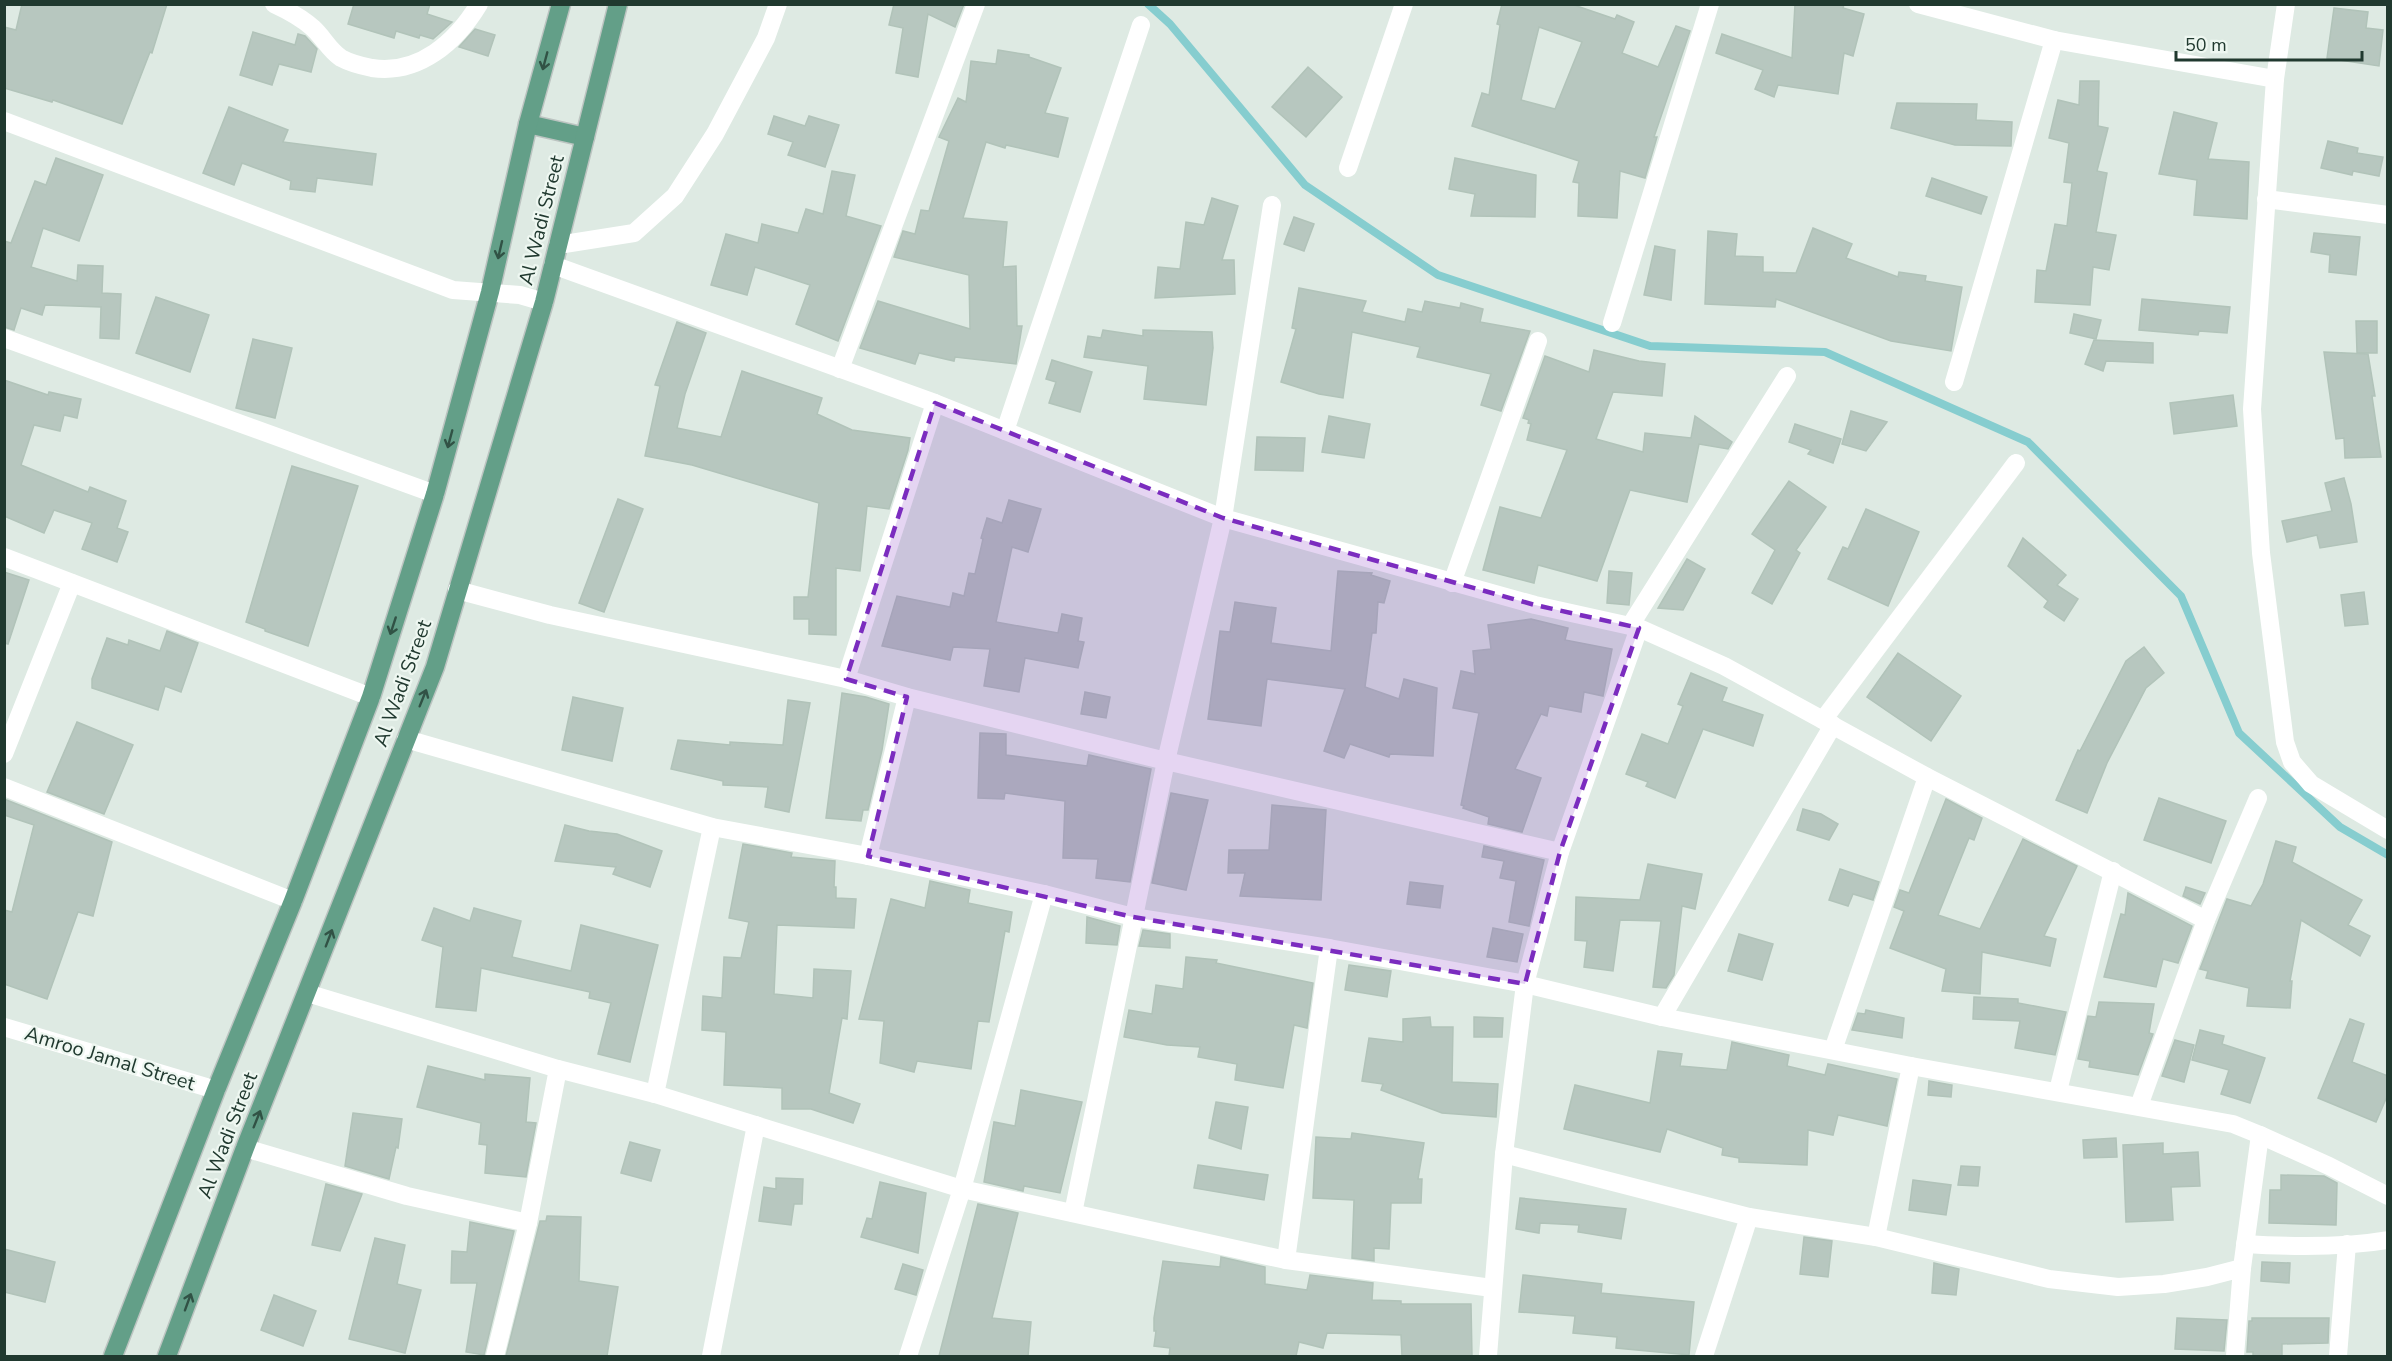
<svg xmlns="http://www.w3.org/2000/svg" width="2392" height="1361" viewBox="0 0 2392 1361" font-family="'Nunito Sans',sans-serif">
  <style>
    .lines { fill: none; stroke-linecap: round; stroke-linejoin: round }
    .stream { stroke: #86cdcf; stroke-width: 8 }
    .building { fill: #b7c7bf; stroke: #b1c3b9; stroke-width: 1.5; fill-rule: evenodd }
    .major-casing { stroke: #bcc4c1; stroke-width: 21 }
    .minor { stroke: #fff; stroke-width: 18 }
    .major { stroke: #639f88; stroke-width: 18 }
    .oneway { stroke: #315245 }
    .marked { fill: #7b2cbf; fill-opacity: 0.2; stroke: #7b2cbf; stroke-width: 4.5; stroke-dasharray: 12 8; stroke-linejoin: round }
    .labels { text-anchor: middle; stroke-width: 4.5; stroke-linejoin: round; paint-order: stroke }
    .street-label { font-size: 20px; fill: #20392f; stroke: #eef7f1 }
  </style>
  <rect width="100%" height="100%" fill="#deeae3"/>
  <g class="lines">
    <path class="stream" d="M1148,4L1170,24L1305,185L1438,275L1650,346L1825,352L2028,442L2181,596L2239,733L2340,827L2388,855"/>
  </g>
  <g class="building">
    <path d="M22,4H167L152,53L150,52L122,124L53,100L52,102L4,88V27L16,30Z"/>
    <path d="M354,4H430L427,14L452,22L433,39L420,35L419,38L396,31L394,38L348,24Z"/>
    <path d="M894,4H964L955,27L928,14L918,77L896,73L903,28L889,25Z"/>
    <path d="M1502,4H1571L1615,19L1617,15L1634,22L1622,53L1658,67L1676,26L1690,31L1654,137H1657L1645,178L1620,171L1617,218L1578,216L1579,183L1573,182L1579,161L1472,126L1482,93L1489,95L1500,25L1497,24ZM1539,27L1582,42L1555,109L1521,100Z"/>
    <path d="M1795,4H1844L1843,8L1864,14L1853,56L1844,53L1838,94L1778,85L1774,97L1755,89L1763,70L1716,53L1722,34L1792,58Z"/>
    <path d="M2334,8L2368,12L2366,28L2383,30L2379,66L2327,58Z"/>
    <path d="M475,29L495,35L488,56L459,47Z"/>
    <path d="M253,32L295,45L298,34L305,36L317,49L311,72L279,64L272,85L240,75Z"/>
    <path d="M998,50L1029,55V57L1061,68L1045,113L1068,118L1058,157L1006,145L1005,148L986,142L963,218L1007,222L1003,267L1016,266L1017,326H1022L1016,364L955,357L954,361L919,353L915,364L860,348L878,301L970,329L969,275L894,257L903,231L915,234L921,210L929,211L949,141L939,137L958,98L966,102L971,61L996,64Z"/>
    <path d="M1308,67L1342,97L1306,137L1272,107Z"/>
    <path d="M2080,81H2099L2098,126L2108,128L2097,171L2107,173L2096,232L2116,235L2109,270L2093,267L2090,305L2035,302L2037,270L2046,271L2055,224L2067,226L2072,183L2064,182L2069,143L2049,138L2058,100L2079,105Z"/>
    <path d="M1897,103L1977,104L1976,120L2012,122L2011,146L1955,145L1891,128Z"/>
    <path d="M229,107L288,130L283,142L376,154L372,185L317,178L315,192L290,189L291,181L242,163L234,185L203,173Z"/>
    <path d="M2174,112L2217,123L2208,159L2249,162L2247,219L2194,215L2197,180L2159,174Z"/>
    <path d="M774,116L805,126L809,116L839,125L825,167L788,155L793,142L768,134Z"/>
    <path d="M2328,141L2358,148L2357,153L2383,157L2379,176L2353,171L2352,175L2321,168Z"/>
    <path d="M56,158L103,175L79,241L43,228L31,267L77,281L78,265L103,266L102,293L121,294L119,339L100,338L101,307L45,305L42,315L21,308L14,330L4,327V241L11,243L35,181L46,185Z"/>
    <path d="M1455,158L1536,175L1535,217L1471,216L1475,194L1449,189Z"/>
    <path d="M832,171L855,175L846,216L881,226L838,341L796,324L810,285L755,267L747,295L711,285L726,234L758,243L762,224L798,233L806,209L823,214Z"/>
    <path d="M1932,178L1987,197L1981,214L1926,196Z"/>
    <path d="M1212,198L1238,206L1222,260H1234L1235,294L1155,298L1158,267L1180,269L1186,222L1204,225Z"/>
    <path d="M1294,217L1314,224L1304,251L1284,244Z"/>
    <path d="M1813,228L1852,244L1846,258L1898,277L1899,272L1926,276L1925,281L1962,287L1951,351L1891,341L1776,299L1775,307L1705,304L1708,231L1737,234L1735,256L1763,257V272L1796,273Z"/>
    <path d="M2314,233L2360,237L2356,275L2329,272L2330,255L2311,252Z"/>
    <path d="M1655,246L1675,250L1671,300L1644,295Z"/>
    <path d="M1299,288L1366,301L1362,312L1405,322L1408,309L1422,312L1425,301L1460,308L1461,303L1483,309L1480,322L1530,331L1501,411L1481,405L1491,374L1417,357L1420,347L1352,332L1343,398L1319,394L1281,382L1296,329L1292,328Z"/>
    <path d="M156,297L209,315L190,372L136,353Z"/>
    <path d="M2142,299L2230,307L2227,333L2199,331L2198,335L2139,330Z"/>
    <path d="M2074,314L2101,320L2096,339L2070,333Z"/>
    <path d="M2356,321H2377V353H2357Z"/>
    <path d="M677,322L706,333L685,394L677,428L721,437L742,371L822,398L817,414L852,430L910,438L908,450L889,509L867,506L860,571L836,568V635L809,634V619H794V597H808L819,503L692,465L645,456L660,386L655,385Z"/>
    <path d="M1103,330L1143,336V330L1212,332L1213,348L1206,405L1144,399L1148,366L1084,357L1088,336L1101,338Z"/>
    <path d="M253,339L292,348L275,418L236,408Z"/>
    <path d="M2094,340L2153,343V363L2106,361L2103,371L2085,364Z"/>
    <path d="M1594,350L1639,361L1665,364L1662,396L1613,392L1596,439L1643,452L1645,433L1691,438L1695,416L1732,442L1728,449L1699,444L1687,502L1630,490L1597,581L1538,565L1534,583L1483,570L1500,507L1541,518L1567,450L1527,440L1531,424L1528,423L1529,420L1523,418L1545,356L1589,372Z"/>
    <path d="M2324,352L2368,354L2375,396H2372L2381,457L2345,458L2344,438L2336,439Z"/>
    <path d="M1052,360L1092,372L1080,412L1049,403L1056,382L1046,379Z"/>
    <path d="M4,380L48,395L49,392L81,399L77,418L64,415L60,431L34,425L21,465L88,492L90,487L126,501L117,528L128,532L117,562L82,549L92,523L54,510L44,533L4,516Z"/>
    <path d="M2233,395L2237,426L2174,434L2170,403Z"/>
    <path d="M1851,411L1887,422L1866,451L1842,444Z"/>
    <path d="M1329,416L1370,424L1364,458L1322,452Z"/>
    <path d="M1795,424L1841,439L1833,463L1808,454L1811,450L1789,442Z"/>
    <path d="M1257,437L1305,438L1303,471L1255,470Z"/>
    <path d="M292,466L358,486L308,646L265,631V629L246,622Z"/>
    <path d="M2344,478L2351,504L2357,542L2320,548L2317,535L2287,542L2282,521L2332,511L2325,483Z"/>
    <path d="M1789,481L1826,507L1796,550L1800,553L1772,604L1752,593L1775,550L1752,534Z"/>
    <path d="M618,499L643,509L604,612L579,603Z"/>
    <path d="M1009,500L1041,509L1028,552L1012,547L996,622L1058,633L1062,614L1082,618L1078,641L1084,642L1078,668L1025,658L1019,692L984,686L990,649L953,647L950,660L882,646L897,596L950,607L953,593L964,596L969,573L975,574L983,539L981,538L987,518L1002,523Z"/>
    <path d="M1866,509L1919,532L1888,606L1828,579L1843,547L1848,549Z"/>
    <path d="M2023,538L2066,575L2057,585L2078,599L2064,621L2044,607L2048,601L2008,566Z"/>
    <path d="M1687,559L1705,569L1683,610L1658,608Z"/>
    <path d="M1338,571L1372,573L1371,575L1390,581L1384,603L1378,602L1376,633H1372L1365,687L1399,699L1404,679L1437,688L1433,756L1390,754L1389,757L1350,744L1344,758L1324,751L1345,689L1267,679L1261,726L1208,719L1220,631L1230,632L1235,602L1276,608L1271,643L1331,651Z"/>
    <path d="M1609,571L1632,573L1629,605L1607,603Z"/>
    <path d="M4,572L29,580L8,644L4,643Z"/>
    <path d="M2364,592L2368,624L2345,626L2341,595Z"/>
    <path d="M1531,619L1568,628L1565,640L1612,649L1603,696L1584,692L1581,712L1549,706L1547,716L1541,714L1515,769L1541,778L1522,832L1488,824L1489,817L1463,808L1464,806L1461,805L1479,713L1453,708L1461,671L1475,674L1473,651L1491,649L1488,625Z"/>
    <path d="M167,631L198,643L181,692L165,686L158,710L92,688V679L107,638L128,645L129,640L160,651Z"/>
    <path d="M2144,647L2164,673L2146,688L2107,763L2087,813L2056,800L2078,750L2080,751L2126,661Z"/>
    <path d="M1898,653L1961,696L1931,741L1867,697Z"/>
    <path d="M1691,673L1727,688L1722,701L1763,715L1753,746L1703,729L1675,798L1646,786L1648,782L1626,774L1642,734L1668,744L1683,706L1678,704Z"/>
    <path d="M1085,692L1110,697L1106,718L1081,714Z"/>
    <path d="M842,693L866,697L889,704L882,750L868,810H863L861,821L826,818Z"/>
    <path d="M573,697L623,708L612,761L562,750Z"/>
    <path d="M788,700L810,703L789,812L765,807L768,787L723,785V781L671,769L678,740L730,745V742L783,745Z"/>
    <path d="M77,722L133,745L104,814L47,792Z"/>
    <path d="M980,733L1006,734V755L1087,766L1089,755L1151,769L1130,882L1096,878L1098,859L1063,858L1065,801L1005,793L1004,799L978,798Z"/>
    <path d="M1171,793L1208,800L1186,890L1152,883Z"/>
    <path d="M2159,798L2226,821L2211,863L2144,840Z"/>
    <path d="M4,799L112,842L93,916L78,912L47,999L4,984V910L12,912L34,825L4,815Z"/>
    <path d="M1946,799L1982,818L1974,840L1969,838L1938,915L1980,929L2023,839L2077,866L2044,936L2056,939L2050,966L1982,952L1980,994L1942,991L1946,969L1890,948L1904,911L1894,907L1900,890L1909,893Z"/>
    <path d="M1272,805L1326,810L1321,900L1240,896L1245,873H1228L1229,850H1269Z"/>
    <path d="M1803,809L1821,814L1838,824L1829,840L1797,830Z"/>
    <path d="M565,825L589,831L617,834L662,851L650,887L613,874L616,867L555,861Z"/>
    <path d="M2276,841L2296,847L2292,862L2362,900L2348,925L2370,936L2360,956L2301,920L2290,981H2292L2290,1008L2247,1006L2249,988L2206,978L2208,971L2200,969L2227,899L2251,906L2263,884Z"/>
    <path d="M743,844L792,853L791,857L835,861L834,887H836V898L856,899L854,928L777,925L774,994L813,998L814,969L851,971L847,1019L842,1018L829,1093L860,1104L853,1123L811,1109H782V1088L724,1085L726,1032L702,1030L703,996L722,998L724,957L741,958L749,922L729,918Z"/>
    <path d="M1484,846L1544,860L1529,926L1509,922L1516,881L1500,878L1504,861L1482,857Z"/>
    <path d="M1648,864L1702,874L1695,909L1682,906L1674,975L1666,988L1653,987L1661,921L1620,920L1613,971L1584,967L1587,941L1575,940L1576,897L1640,900Z"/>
    <path d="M1840,869L1879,882L1873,900L1853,894L1848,906L1829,900Z"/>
    <path d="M930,881L970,890L968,903L1012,912L1009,932L1005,931L989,1022L978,1021L971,1069L917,1061L914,1072L880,1063L884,1021L859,1019L891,899L925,908Z"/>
    <path d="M1410,882L1443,886L1440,908L1407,904Z"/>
    <path d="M2186,887L2205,893L2200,904L2183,896Z"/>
    <path d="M2128,893L2192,926L2178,963L2163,959L2156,987L2104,977L2121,914L2125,915Z"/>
    <path d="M434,908L470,921L474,908L521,921L512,957L571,971L581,925L658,945L630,1062L598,1054L611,1003L589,998L590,992L481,968L476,1011L436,1007L443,947L422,940Z"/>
    <path d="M1087,917L1120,926L1117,945L1086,943Z"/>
    <path d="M1493,928L1523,934L1517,962L1487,957Z"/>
    <path d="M1143,930L1170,934V948L1139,946Z"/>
    <path d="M1739,934L1773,944L1762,980L1728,971Z"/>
    <path d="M1186,957L1217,960L1216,963L1313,983L1307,1028L1294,1025L1283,1088L1235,1080L1237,1064L1198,1057L1200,1047L1167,1045L1124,1037L1129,1010L1152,1014L1156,985L1183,989Z"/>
    <path d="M1349,965L1391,971L1387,997L1345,990Z"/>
    <path d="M1974,997L2018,999V1003L2066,1012L2055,1055L2015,1048L2020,1021L1973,1019Z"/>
    <path d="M2099,1002L2154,1004L2149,1033L2153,1034L2138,1075L2089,1067L2090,1061L2078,1059L2088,1016L2096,1017Z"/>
    <path d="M1866,1010L1904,1018L1902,1038L1852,1030L1858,1013L1865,1014Z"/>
    <path d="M1430,1017L1431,1027H1453L1452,1082L1498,1084L1496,1117L1442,1113L1381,1090L1383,1084L1362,1081L1369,1038L1403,1042V1019Z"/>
    <path d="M1474,1017L1503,1018L1502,1037H1474Z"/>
    <path d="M2350,1019L2364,1024L2352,1062L2388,1076V1094L2376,1122L2318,1098Z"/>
    <path d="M2200,1030L2224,1036L2222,1044L2265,1058L2250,1103L2221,1094L2229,1070L2192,1060Z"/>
    <path d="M2175,1040L2194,1045L2184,1082L2162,1076Z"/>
    <path d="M1732,1042L1789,1055L1787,1066L1825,1075L1828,1064L1897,1079L1887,1126L1838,1115L1833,1135L1808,1130L1807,1165L1739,1162V1158L1722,1155L1723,1148L1667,1129L1660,1152L1564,1129L1575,1085L1650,1103L1658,1051L1682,1054L1680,1066L1727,1070Z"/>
    <path d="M428,1066L485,1080V1074L530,1078L526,1122L536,1123L526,1177L485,1173L487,1145L479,1144L481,1123L417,1107Z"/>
    <path d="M1929,1081L1952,1085L1951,1097L1928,1095Z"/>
    <path d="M1021,1090L1082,1102L1060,1193L1024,1186L1023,1191L984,1182L994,1122L1015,1126Z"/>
    <path d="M1216,1102L1248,1107L1241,1149L1209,1138Z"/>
    <path d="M353,1113L402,1119L398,1148L396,1147L389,1179L345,1166Z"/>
    <path d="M1352,1133L1424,1143L1418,1179H1422L1421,1203H1391L1389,1249L1374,1248V1261L1352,1258L1354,1200L1313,1198L1316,1137L1351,1139Z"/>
    <path d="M2116,1138L2117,1157L2084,1158L2083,1140Z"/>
    <path d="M630,1142L660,1150L651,1181L621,1173Z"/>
    <path d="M2163,1143V1154L2198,1152L2200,1186L2171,1187L2173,1220L2126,1222L2123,1145Z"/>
    <path d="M1198,1165L1268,1175L1264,1200L1194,1188Z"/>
    <path d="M1961,1166L1980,1167L1978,1186L1958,1185Z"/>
    <path d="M2281,1175L2324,1176L2337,1183L2336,1225L2269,1223L2270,1190H2281Z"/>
    <path d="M776,1178L803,1179L802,1204H794L791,1225L759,1221L764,1187L776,1189Z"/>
    <path d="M1913,1180L1951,1185L1946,1215L1909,1210Z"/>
    <path d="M880,1182L926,1193L918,1253L861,1237L867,1218L872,1219Z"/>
    <path d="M326,1184L362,1194L340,1251L312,1245Z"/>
    <path d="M1520,1198L1626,1209L1621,1239L1578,1232L1579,1225L1540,1223L1539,1233L1516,1229Z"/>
    <path d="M978,1204L1018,1213L992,1318L1031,1322L1028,1356H939Z"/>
    <path d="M547,1216L581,1217L579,1281L618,1287L607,1356H506L540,1221H546Z"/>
    <path d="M470,1222L514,1231L484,1355L466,1352L477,1283H451L452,1251L467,1252Z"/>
    <path d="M1804,1237L1832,1241L1828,1277L1800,1274Z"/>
    <path d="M375,1238L405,1245L397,1284L421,1290L405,1353L349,1339Z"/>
    <path d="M4,1249L55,1262L45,1302L4,1292Z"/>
    <path d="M1221,1257L1265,1267V1284L1307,1290L1310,1275L1373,1283L1372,1300L1401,1301V1304H1471L1472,1356H1402L1401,1335L1327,1333L1323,1348L1299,1342L1296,1356H1169L1170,1348L1154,1346L1156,1331H1154V1318L1163,1261L1220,1267Z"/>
    <path d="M2262,1262L2290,1263L2289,1283L2261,1281Z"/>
    <path d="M1934,1263L1959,1269L1956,1295L1932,1293Z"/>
    <path d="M903,1264L923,1270L916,1295L895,1289Z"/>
    <path d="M1523,1275L1602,1284L1601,1293L1694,1302L1689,1355L1616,1348L1617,1337L1573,1333L1575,1316L1519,1312Z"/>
    <path d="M274,1295L316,1311L303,1346L261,1330Z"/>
    <path d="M2177,1318L2227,1320L2224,1351L2175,1349Z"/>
    <path d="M2252,1318H2329L2328,1343L2282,1344V1356H2253V1352H2247L2249,1321H2252Z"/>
  </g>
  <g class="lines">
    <g class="major-casing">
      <g id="major">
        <path d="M528,124L585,137"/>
        <path d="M113,1356L216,1090L293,901L371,697L435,494L490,292L528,124L561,4"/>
        <path d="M167,1356L245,1148L435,667L544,302L618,4"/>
      </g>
    </g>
    <g class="minor">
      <path d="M274,4C287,10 302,18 313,28C323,37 329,50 341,58C350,63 362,66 372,68C419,75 456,42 479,4"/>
      <path d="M1918,4L2054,40L2275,79"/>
      <path d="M2286,4L2275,79L2252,409L2261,553L2285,742L2292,762L2311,784L2388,830"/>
      <path d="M4,121L453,290L520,295L544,302"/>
      <path d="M1348,168L1404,4"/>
      <path d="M2266,199L2388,215"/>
      <path d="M558,245L634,233L675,196L715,134L766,38L778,4"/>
      <path d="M553,265L935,403L1223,518L1535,605L1639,628L1724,666L1927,777L2206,920"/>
      <path d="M1612,323L1710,4"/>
      <path d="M4,338L435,494"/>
      <path d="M840,369L976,4"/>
      <path d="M1954,382L2054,40"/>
      <path d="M1005,431L1141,25"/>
      <path d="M4,557L371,697"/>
      <path d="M1452,583L1538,341"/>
      <path d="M457,590L550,615L846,679L907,697L1166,761L1560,852"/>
      <path d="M1630,626L1787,376"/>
      <path d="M846,679L935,403"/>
      <path d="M1823,720L2016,463"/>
      <path d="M406,739L712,827L868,856L1044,894L1133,917L1329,948L1525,984L1662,1017L1911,1066L2233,1124L2260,1135L2242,1268L2235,1356"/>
      <path d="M4,754L72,583"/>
      <path d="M4,787L293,901"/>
      <path d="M868,856L907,697"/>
      <path d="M307,993L558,1069L655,1094L962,1189L1286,1260L1492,1288"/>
      <path d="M1662,1017L1833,725"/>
      <path d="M4,1027L216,1090"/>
      <path d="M1833,1050L1927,777"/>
      <path d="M2058,1091L2113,871"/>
      <path d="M655,1094L712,827"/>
      <path d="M2139,1106L2206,920L2258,798"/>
      <path d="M2260,1135L2329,1166L2388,1196"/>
      <path d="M245,1148L407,1196L528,1223"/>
      <path d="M1504,1154L1749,1217L1876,1237L2049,1279L2118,1287L2164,1284L2207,1277L2242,1268"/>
      <path d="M1073,1213L1166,761L1223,518L1272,205"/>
      <path d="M1876,1237L1911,1066"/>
      <path d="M2245,1244C2292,1247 2341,1248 2388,1240"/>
      <path d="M1286,1260L1329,948"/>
      <path d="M495,1356L528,1223L558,1069"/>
      <path d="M711,1356L756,1125"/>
      <path d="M908,1356L962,1189L1044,894"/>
      <path d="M1488,1356L1504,1154L1525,984L1560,852L1639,628"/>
      <path d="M1704,1356L1749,1217"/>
      <path d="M2338,1356L2347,1244"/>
    </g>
    <use href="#major" class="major"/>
  </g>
  <defs><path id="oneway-shaft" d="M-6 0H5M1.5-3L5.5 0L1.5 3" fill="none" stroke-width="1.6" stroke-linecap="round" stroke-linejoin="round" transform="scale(1.5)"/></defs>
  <g class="oneway">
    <use href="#oneway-shaft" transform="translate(545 61) rotate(105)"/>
    <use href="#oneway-shaft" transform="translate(500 250) rotate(103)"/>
    <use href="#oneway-shaft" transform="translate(450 439) rotate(105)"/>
    <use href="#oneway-shaft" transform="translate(393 626) rotate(108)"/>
    <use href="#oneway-shaft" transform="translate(423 698) rotate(-68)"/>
    <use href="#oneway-shaft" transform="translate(329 938) rotate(-69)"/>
    <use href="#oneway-shaft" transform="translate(257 1119) rotate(-68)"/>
    <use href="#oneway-shaft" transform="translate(188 1302) rotate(-70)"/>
  </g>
  <path class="marked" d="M935,403L1223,518L1535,605L1639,628L1560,852L1525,984L1133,917L868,856L907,697L846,679Z"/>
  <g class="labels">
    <g class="street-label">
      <text transform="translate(541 220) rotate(-76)" y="7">Al Wadi Street</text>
      <text transform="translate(402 683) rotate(-70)" y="7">Al Wadi Street</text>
      <text transform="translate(110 1058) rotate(17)" y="7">Amroo Jamal Street</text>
      <text transform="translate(227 1135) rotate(-69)" y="7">Al Wadi Street</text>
    </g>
  </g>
  <rect width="2392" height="1361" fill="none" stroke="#20392f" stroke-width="12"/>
  <path d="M2176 51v9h186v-9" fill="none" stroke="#20392f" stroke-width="3"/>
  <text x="2185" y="51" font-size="18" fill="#20392f" stroke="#eef7f1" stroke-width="4.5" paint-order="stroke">50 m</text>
</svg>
